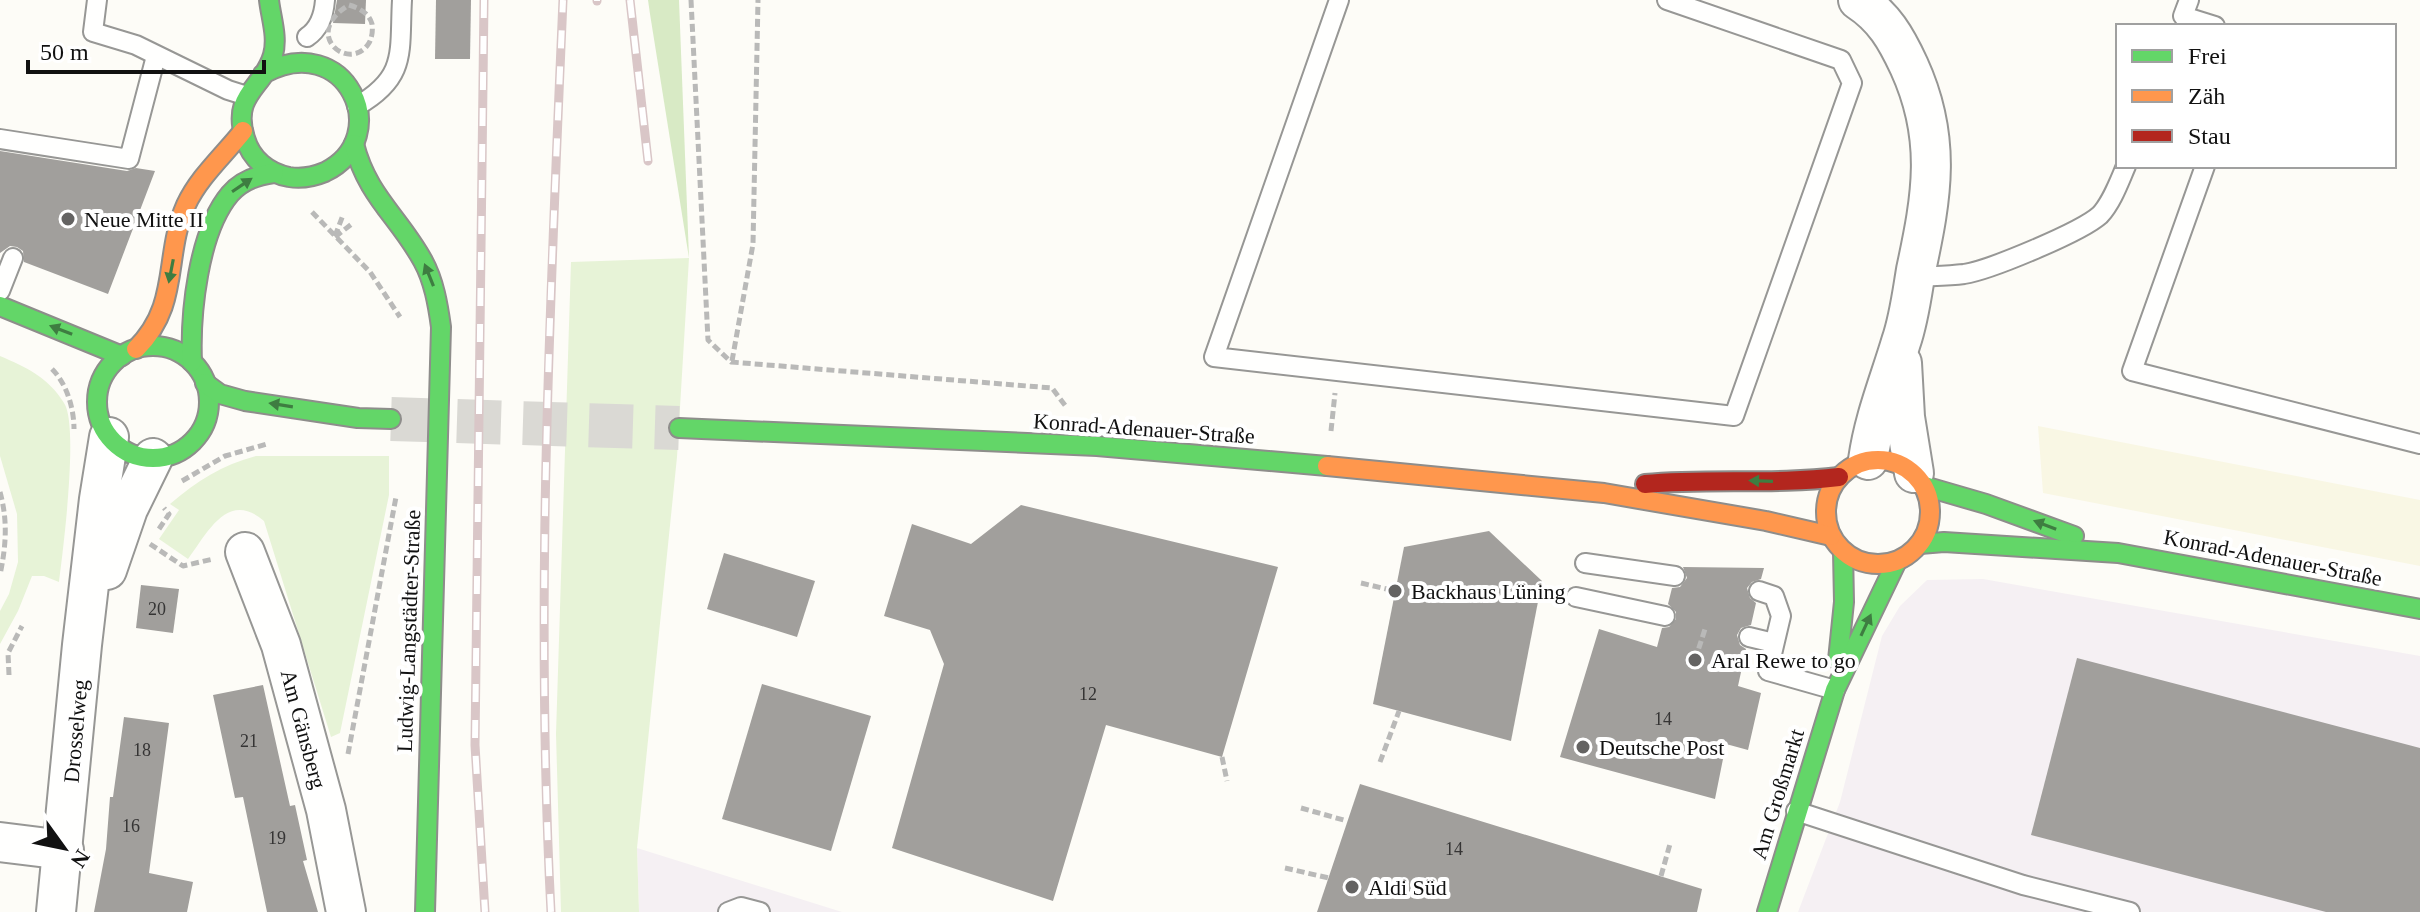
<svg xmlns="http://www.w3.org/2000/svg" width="2420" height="912" viewBox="0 0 2420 912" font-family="'Times New Roman',serif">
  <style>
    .industrial { fill: #f5f0f3 }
    .farmland { fill: #f9f7e4 }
    .green { fill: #e7f3d7 }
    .forest { fill: #d8eac5 }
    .building { fill: #a19f9c }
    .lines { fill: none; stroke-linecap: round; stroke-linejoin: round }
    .secondary-tunnel { stroke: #dad9d4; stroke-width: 44; stroke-dasharray: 44 22; stroke-linecap: butt }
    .lane-casing { stroke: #979795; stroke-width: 22 }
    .street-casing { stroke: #979795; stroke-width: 42 }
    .fast-casing { stroke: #8e8d8b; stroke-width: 22 }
    .slow-casing { stroke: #8e8d8b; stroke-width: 22 }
    .jam-casing { stroke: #8e8d8b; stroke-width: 22 }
    .path { stroke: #b9b9b8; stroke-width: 5; stroke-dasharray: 8 4; stroke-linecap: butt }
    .lane { stroke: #fffffe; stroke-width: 18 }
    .street { stroke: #fffffe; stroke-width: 38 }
    .fast { stroke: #63d668; stroke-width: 18 }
    .slow { stroke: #ff974d; stroke-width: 18 }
    .jam { stroke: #b3261e; stroke-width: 18 }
    .rail-casing { stroke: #d9c6c7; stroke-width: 9 }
    .rail { stroke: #fff; stroke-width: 6; stroke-dasharray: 18; stroke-linecap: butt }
    .oneway { fill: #3e7d41 }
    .poi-dot { fill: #646362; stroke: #fff; stroke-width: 3 }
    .labels { text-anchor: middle; stroke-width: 8; stroke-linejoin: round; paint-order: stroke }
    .number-label { font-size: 18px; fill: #353434 }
    .poi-label { font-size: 22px; fill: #111; stroke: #fff; text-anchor: start }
    .street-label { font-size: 22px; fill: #111; stroke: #fff }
  </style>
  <rect width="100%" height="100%" fill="#fdfcf7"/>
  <g class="industrial">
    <path d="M1983,579L2420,656V912H1798L1840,802L1882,636L1900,606L1927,580Z"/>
    <path d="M637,848L842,912H639Z"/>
  </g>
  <path class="farmland" d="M2038,426L2420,500V566L2043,493Z"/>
  <g class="green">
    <path d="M689,258L677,457L637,848L639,912H561L556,734L571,262Z"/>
    <path d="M0,356C26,367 49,378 64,403C79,425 63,551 59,582L44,576H32L18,611L0,644V611L9,594L18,562L17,514L0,456Z"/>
    <path d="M256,456H389V495L340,733L331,737L264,521C228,490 208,532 188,559L159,539L179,510L170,504C197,481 222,465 256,456Z"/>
  </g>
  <path class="forest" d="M648,0H679L689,258L650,14Z"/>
  <g class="building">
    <path d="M337,0H366L365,24L333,23Z"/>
    <path d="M436,0H471L470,59H435Z"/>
    <path d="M0,151L127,171L136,168L155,171L108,294L24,262L23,251L17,247L10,246L0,253Z"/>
    <path d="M1021,505L1278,567L1222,757L1106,725L1053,901L892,848L944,664L930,630L884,616L912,524L971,544Z"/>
    <path d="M1489,531L1542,581L1511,741L1373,704L1404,547Z"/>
    <path d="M724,553L815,581L797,637L707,609Z"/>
    <path d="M1683,567L1764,568L1761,579L1752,582L1747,588L1750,598L1756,603L1751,625L1741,628L1737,635L1740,645L1746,649L1738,686L1761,693L1748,750L1726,744L1715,799L1560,757L1599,629L1657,647L1662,628L1669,627L1676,619V612L1668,604L1672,588L1680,587L1687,578Z"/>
    <path d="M141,585L179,589L173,633L136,628Z"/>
    <path d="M2077,658L2420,748V912H2326L2031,835Z"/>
    <path d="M762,684L871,716L831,851L722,819Z"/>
    <path d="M263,685L290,806L295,805L307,860L303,861L318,912H267L243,797L235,798L213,695Z"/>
    <path d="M124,717L169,723L149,873L193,882L187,912H94L106,849L110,797H113Z"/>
    <path d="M1360,784L1702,889L1697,912H1317Z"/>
  </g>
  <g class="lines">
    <path class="secondary-tunnel" d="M391,419L679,428"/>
    <g class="lane-casing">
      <g id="lane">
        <path d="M97,0L93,32L136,45L228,90L247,96"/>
        <path d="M1339,0L1214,357L1734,416L1852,83L1841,60L1667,0"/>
        <path d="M2189,0L2183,16L2215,26"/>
        <path d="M307,37C319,29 324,14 325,0"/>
        <path d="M357,106C408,77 399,51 402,0"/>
        <path d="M0,139L129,159L156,56"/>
        <path d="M2205,166L2132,371L2420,444"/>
        <path d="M1915,277C1931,276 1948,276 1964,274C1990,270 2081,232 2100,215C2112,202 2119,182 2126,166"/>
        <path d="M0,291L13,258"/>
        <path d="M1585,563L1675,576"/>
        <path d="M1759,591L1774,596L1781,616L1768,671L1835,690"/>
        <path d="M1576,597L1665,616"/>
        <path d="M1749,637L1774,643"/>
        <path d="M1796,811L2023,885L2130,912"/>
        <path d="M728,912L741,907L760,912"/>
      </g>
    </g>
    <g class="street-casing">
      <g id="street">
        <path d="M1858,0C1884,17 1896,38 1909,66C1942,138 1932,196 1916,270C1912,294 1909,319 1901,342C1889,382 1874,418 1868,460"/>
        <path d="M1902,363L1905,417L1914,473"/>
        <path d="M245,552L281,645L326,810L346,912"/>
        <path d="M107,570L128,509L153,458"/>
        <path d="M0,842L64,850"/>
        <path d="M56,912L82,645L99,499L109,437"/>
      </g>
    </g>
    <g class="fast-casing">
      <g id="fast">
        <path d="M263,74C346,28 396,137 325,172C313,177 301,179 289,177C268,173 251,159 245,138C231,94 264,88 273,55C278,37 271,18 269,0"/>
        <path d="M354,144C367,196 399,217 423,261C434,281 438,305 441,327L425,912"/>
        <path d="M0,306L122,356"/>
        <circle cx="153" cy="402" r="56"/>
        <path d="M192,362C190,314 198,232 230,194C241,181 258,175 274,173"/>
        <path d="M205,383L220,394L245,401L358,418L391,419"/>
        <path d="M679,428L1097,446L1327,466"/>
        <path d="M1924,486L1986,504L2074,536"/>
        <path d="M1920,544L1944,542L2118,553L2420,609"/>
        <path d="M1838,660L1844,602L1843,551"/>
        <path d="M1767,912L1835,690L1897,561"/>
      </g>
    </g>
    <g class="slow-casing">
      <g id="slow">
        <path d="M136,349C181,304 163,257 186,205C199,177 224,155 243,131"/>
        <circle cx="1878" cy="512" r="52"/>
        <path d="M1327,466L1604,493L1766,521L1831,536"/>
      </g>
    </g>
    <g class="jam-casing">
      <path id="jam" d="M1645,484C1710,478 1774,485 1839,477"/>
    </g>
    <g class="path">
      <path d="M691,0L708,340L731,362L1052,388L1067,408"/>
      <path d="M349,5C359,8 369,13 372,24C373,30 372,38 369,43C350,74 300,34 349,5Z"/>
      <path d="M312,212L370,272L400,317"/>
      <path d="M335,236L343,215"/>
      <path d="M335,237L353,223"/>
      <path d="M732,361L753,244L758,0"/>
      <path d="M52,369C67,384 74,409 74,429"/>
      <path d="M1331,431L1335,393"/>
      <path d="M182,481L225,456L267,444"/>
      <path d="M0,492C8,521 6,546 0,575"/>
      <path d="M159,529L169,514L164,508"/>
      <path d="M150,544L183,566L213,559"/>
      <path d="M1361,583L1395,591"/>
      <path d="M1695,660L1706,626"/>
      <path d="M9,675L8,653L22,626"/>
      <path d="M348,754L396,497"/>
      <path d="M1222,757L1227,781"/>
      <path d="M1380,762L1399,711"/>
      <path d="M1301,808L1347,821"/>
      <path d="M1285,868L1329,878"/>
      <path d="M1661,876L1670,844"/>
    </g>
    <use href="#lane" class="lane"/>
    <use href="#street" class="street"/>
    <use href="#fast" class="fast"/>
    <use href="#slow" class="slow"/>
    <use href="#jam" class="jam"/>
    <g class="rail-casing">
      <g id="rail">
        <path d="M484,0L475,745L485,912"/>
        <path d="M630,0L648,161"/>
        <path d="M597,1V0"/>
        <path d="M551,912C535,608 550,304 563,0"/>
      </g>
    </g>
    <use href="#rail" class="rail"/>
  </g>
  <defs><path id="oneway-solid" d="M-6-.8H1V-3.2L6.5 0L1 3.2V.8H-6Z" transform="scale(2)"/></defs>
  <g class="oneway">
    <use href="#oneway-solid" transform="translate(242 185) rotate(-34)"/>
    <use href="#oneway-solid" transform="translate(171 271) rotate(101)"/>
    <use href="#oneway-solid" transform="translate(429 275) rotate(-112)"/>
    <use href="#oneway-solid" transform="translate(61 330) rotate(-159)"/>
    <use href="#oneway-solid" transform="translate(281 405) rotate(-171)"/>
    <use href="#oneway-solid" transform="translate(1761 481) rotate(-178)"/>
    <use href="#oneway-solid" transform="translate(2045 525) rotate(-159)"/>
    <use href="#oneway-solid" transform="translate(1866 625) rotate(-65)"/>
  </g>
  <g class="poi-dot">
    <circle cx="68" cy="219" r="8"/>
    <circle cx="1395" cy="591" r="8"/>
    <circle cx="1695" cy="660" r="8"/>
    <circle cx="1583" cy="747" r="8"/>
    <circle cx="1352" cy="887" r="8"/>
  </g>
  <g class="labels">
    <g class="number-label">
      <text x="157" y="615">20</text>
      <text x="1088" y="700">12</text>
      <text x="1663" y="725">14</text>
      <text x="249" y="747">21</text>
      <text x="142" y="756">18</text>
      <text x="131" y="832">16</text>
      <text x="277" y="844">19</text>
      <text x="1454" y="855">14</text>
    </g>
    <g class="poi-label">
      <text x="84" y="227">Neue Mitte II</text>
      <text x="1411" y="599">Backhaus Lüning</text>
      <text x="1711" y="668">Aral Rewe to go</text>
      <text x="1599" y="755">Deutsche Post</text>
      <text x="1368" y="895">Aldi Süd</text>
    </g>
    <g class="street-label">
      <text transform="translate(1144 428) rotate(4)" y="8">Konrad-Adenauer-Straße</text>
      <text transform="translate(2273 557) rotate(11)" y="8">Konrad-Adenauer-Straße</text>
      <text transform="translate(408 631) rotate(-88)" y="8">Ludwig-Langstädter-Straße</text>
      <text transform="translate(304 729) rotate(75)" y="8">Am Gänsberg</text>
      <text transform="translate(75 731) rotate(-85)" y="8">Drosselweg</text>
      <text transform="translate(1777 794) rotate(-73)" y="8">Am Großmarkt</text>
    </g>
  </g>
  <rect x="2116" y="24" width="280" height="144" fill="#ffffff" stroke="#a0a0a0" stroke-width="2"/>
  <rect x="2132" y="50" width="40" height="12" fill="#63d668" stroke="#a0a0a0" stroke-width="2"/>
  <text x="2188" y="64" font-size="24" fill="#111111">Frei</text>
  <rect x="2132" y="90" width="40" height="12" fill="#ff974d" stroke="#a0a0a0" stroke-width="2"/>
  <text x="2188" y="104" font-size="24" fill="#111111">Zäh</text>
  <rect x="2132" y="130" width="40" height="12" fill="#b3261e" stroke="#a0a0a0" stroke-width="2"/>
  <text x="2188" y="144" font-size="24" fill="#111111">Stau</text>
  <g transform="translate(64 848) rotate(123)" stroke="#ffffff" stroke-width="6" paint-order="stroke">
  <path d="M0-6L14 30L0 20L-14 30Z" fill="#111111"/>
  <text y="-12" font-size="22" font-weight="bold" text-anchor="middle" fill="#111111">N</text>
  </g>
  <path d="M28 60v12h236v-12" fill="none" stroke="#111111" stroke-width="4"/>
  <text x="40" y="60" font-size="24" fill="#111111" stroke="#ffffff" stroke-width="6" paint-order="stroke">50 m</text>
</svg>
